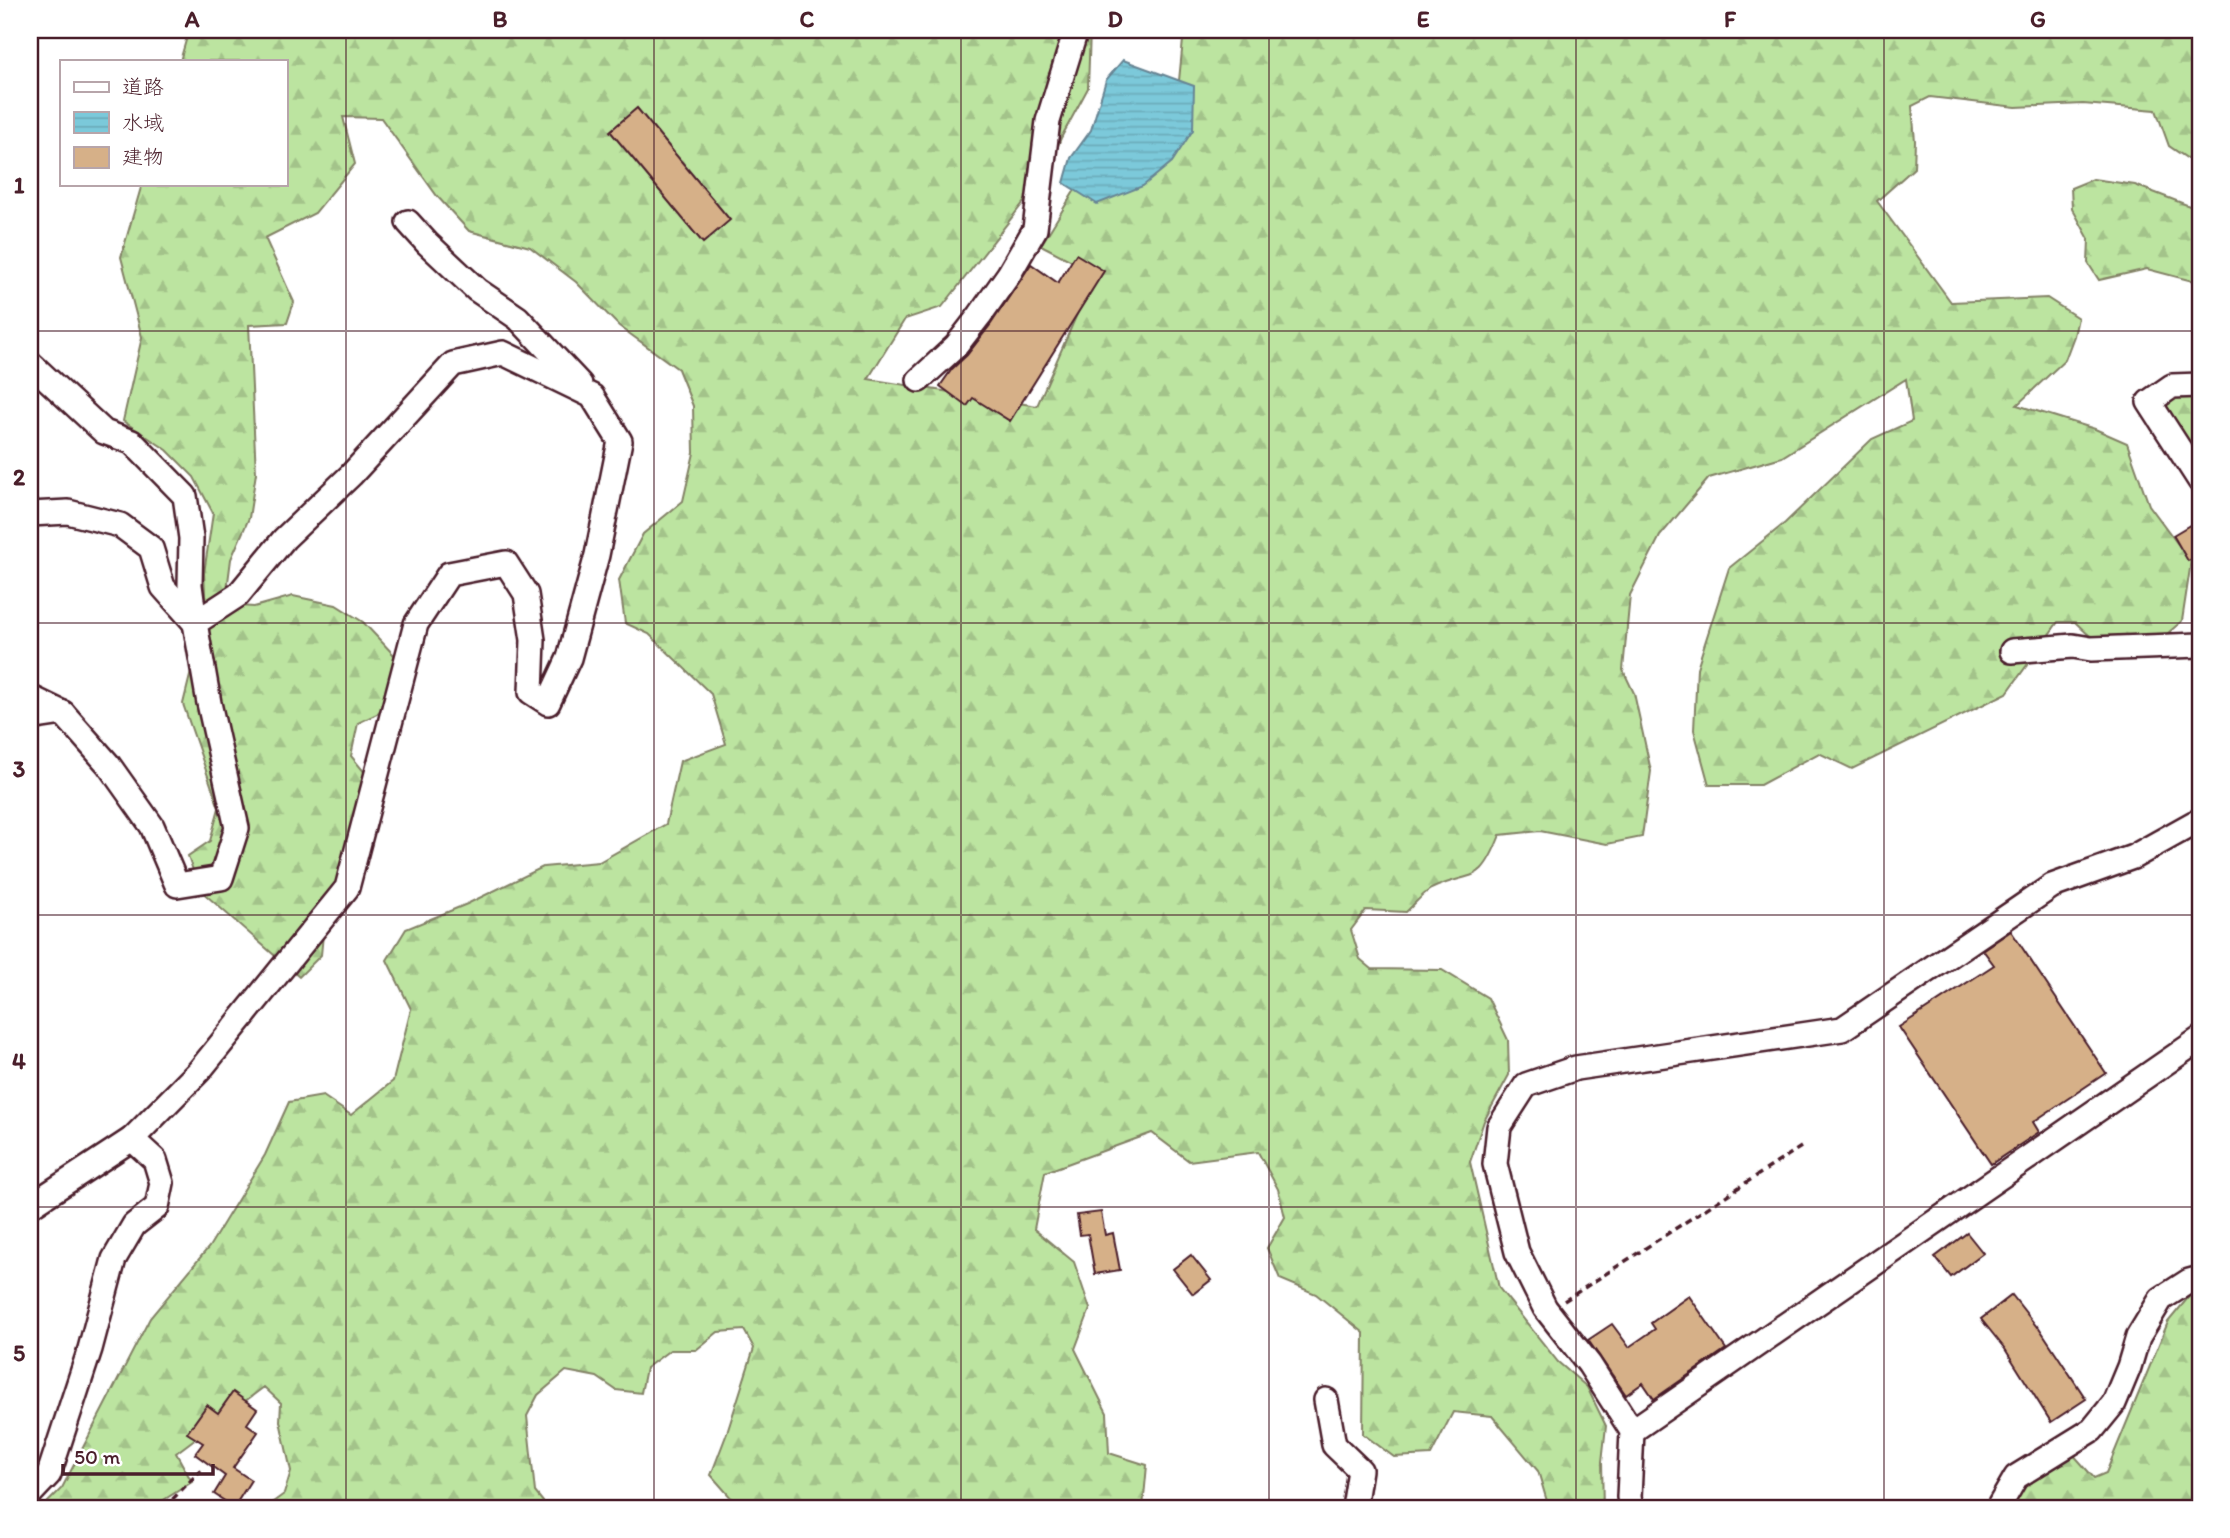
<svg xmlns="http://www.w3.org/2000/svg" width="2230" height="1538" viewBox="0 0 2230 1538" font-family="Itim,'Klee One',sans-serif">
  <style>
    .forest { fill: url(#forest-firs); stroke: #838266; stroke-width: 2 }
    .water { fill: url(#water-rules); stroke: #678594; stroke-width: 2 }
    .building { fill: #d6b088; stroke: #4a1f2b; stroke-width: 2 }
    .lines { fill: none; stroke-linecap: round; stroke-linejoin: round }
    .minor-casing { stroke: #4a1f2b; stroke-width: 28 }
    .path { stroke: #4a1f2b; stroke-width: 3.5; stroke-dasharray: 7 5; stroke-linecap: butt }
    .minor { stroke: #fff; stroke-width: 23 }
    .grid { fill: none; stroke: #4a1f2b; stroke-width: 2; stroke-opacity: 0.55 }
    .neatline { fill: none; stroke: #4a1f2b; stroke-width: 2.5 }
    .grid-label { font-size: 23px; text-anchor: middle; font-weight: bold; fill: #4a1f2b }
  </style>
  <defs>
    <pattern id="forest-firs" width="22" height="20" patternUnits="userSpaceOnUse" patternTransform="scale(1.75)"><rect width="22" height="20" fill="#bce4a0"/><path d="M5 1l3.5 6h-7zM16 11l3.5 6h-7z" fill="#a3c38a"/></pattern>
    <pattern id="water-rules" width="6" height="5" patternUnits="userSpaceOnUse" patternTransform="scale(1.75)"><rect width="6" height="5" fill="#7bc9da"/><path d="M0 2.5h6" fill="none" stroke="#6cacbb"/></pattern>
  </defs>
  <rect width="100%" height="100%" fill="#fff"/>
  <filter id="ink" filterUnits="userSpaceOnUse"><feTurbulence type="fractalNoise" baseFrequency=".0143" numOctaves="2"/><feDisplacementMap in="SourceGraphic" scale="14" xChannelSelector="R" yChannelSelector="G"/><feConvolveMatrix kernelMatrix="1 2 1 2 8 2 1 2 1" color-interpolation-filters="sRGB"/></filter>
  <g filter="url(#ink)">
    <g class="forest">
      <path d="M189,30H1090L1088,88L1061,138L1049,170L942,307L905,319L868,379L1037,406L1095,273L1041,245L1078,185L1176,111L1184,30H2200V167L2169,146L2156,110L2083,104L2016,107L1930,97L1912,106L1915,141L1914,168L1877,201L1951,302L2047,298L2078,318L2074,336L2065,360L2017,405L2095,429L2127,443L2149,505L2191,562L2182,621L2161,639L2095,641L2075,622H2058L2007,693L1852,769L1819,753L1760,785H1709L1694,730L1697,668L1729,568L1785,523L1872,439L1912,421L1906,379L1782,457L1709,478L1660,536L1630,595L1623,670L1634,693L1651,771L1642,837L1607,844L1540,831L1500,835C1479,888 1474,869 1431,889C1422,894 1414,905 1406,912L1366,910L1351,930L1360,959L1372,969L1442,970L1488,998L1508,1040L1509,1075L1484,1121L1470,1162L1499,1288L1558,1362L1587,1387L1606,1426L1602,1462L1603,1508H1549L1538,1471L1492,1416L1453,1412L1431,1455L1394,1457L1363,1434L1364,1333L1316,1294L1280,1279L1267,1248L1285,1217L1278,1189L1258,1152L1189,1161L1152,1133L1045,1172L1034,1229L1074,1262L1090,1309L1075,1349L1107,1413L1109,1453L1147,1465L1143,1508H740L711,1475L727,1433L754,1348L744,1330L718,1332L696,1350H670L646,1368L641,1393L616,1390L597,1377L566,1371L538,1395L527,1416L535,1492L548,1508H265L284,1494L291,1471L280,1421L281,1403L264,1387L176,1453L192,1482L151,1508H42L62,1488L150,1318L209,1247L265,1155L289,1102L323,1096L351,1115L393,1081L411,1009L387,960L406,929L467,904L543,867L599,862L666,824L680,761L726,744L711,694L649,634L625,623L619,580L643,534L683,501L694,453L693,406L678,369L619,326L576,282L530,247L469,231L437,196L381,118L343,117L355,164L315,213L265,238L294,302L287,323L249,325L256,473L249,518L231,559L225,605L254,607L293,596L336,605L363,622L394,655L395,690L377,714L358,723L351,756L371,780L360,836L325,914L321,955L299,977L200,890L188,856L210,841L219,808L183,704L206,611L204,573L213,513L194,477L167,450L123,421L142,337L121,257L142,184H285V61H180Z"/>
      <path d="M2093,179L2135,185L2200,210V283L2147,269L2099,280L2088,263L2089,239L2072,208L2071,188Z"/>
      <path d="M2173,390H2200V479L2154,405Z"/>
      <path d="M2200,1292V1508H2015L2023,1480L2072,1453L2094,1478L2106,1473L2168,1322L2192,1293Z"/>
    </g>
    <path class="water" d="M1123,60L1194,86L1193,130L1172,162L1143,186L1097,204L1064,183L1071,158L1091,130L1106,80Z"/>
    <g class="building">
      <path d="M637,108L730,220L703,243L610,131Z"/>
      <path d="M1076,254L1104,271L1010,421L973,398L967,406L940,386L952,369L967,355L991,324L1031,264L1058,283Z"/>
      <path d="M2200,519V554L2188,561L2173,535Z"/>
      <path d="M2011,931L2106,1073L2033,1122L2039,1132L1991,1164L1899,1027L1994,965L1983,950Z"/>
      <path d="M1101,1212L1105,1235L1113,1233L1120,1270L1095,1274L1088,1234L1080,1235L1077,1215Z"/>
      <path d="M1967,1233L1983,1253L1951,1277L1935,1257Z"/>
      <path d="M1191,1255L1211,1280L1193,1294L1173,1269Z"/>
      <path d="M2012,1295L2037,1327L2038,1326L2086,1399L2051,1422L2005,1349L1981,1319Z"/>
      <path d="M1689,1296L1726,1349L1654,1399L1643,1383L1626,1395L1588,1340L1612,1324L1629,1347L1655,1329L1651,1323Z"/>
      <path d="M233,1392L257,1409L247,1424L258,1432L233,1468L251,1480L234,1507L214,1494L225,1476L195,1454L203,1443L187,1433L207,1405L218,1413Z"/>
    </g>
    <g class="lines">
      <g class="minor-casing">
        <g id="minor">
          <path d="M408,222L427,243L477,290L518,318L580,384"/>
          <path d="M30,363L104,432L132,442L185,496L191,538L190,585L195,623"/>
          <path d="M919,380L956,346L980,315L1009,274L1035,229L1048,121L1076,30"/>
          <path d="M2200,385L2172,386L2149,402L2200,481"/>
          <path d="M30,514L68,512L120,525L151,548L163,587L195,623"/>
          <path d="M2012,651L2073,646L2091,649L2200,645"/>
          <path d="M30,697L63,713"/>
          <path d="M30,718L63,713L108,764L152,826L177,885L221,878L237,828L209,703L195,623L238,595L284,539L351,475L453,364L503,353L592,396L620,441L597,555L569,658L548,703L531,692L533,640L526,594L506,563L449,574L416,624L347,888L199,1071L132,1139L30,1206"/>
          <path d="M1326,1400L1334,1445L1360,1470L1354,1508"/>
          <path d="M1632,1431L2200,1039"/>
          <path d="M30,1494L49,1474L90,1349L114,1259L134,1225L157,1207L162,1183L155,1160L132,1139"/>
          <path d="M1631,1508L1629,1497L1632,1431L1589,1364L1545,1308L1517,1252L1495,1164L1499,1127L1526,1085L1576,1068L1842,1029L2052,886L2133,857L2194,823L2200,822"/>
          <path d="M1998,1508L2016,1477L2092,1430L2114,1403L2129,1367L2138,1337L2161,1299L2189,1281L2200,1278"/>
        </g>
      </g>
      <g class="path">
        <path d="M1564,1301L1801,1147"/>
        <path d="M164,1508L201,1470"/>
      </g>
      <use href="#minor" class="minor"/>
    </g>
  </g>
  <path class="grid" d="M346,30V1508M654,30V1508M961,30V1508M1269,30V1508M1576,30V1508M1884,30V1508M30,331H2200M30,623H2200M30,915H2200M30,1207H2200"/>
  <rect width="2230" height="1538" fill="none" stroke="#fff" stroke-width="77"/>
  <rect x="60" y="60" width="228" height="126" fill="#ffffff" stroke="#b7a5aa" stroke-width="2"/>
  <rect x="74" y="82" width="35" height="10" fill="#ffffff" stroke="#b7a5aa" stroke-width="2"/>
  <text x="122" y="94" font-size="21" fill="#4a1f2b">道路</text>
  <rect x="74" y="112" width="35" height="21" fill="url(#water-rules)" stroke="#b7a5aa" stroke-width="2"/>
  <text x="122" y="130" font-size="21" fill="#4a1f2b">水域</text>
  <rect x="74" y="147" width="35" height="21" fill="#d6b088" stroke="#b7a5aa" stroke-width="2"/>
  <text x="122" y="164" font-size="21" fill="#4a1f2b">建物</text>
  <path d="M63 1464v10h150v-10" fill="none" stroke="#4a1f2b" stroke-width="3.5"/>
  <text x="74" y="1464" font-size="21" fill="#4a1f2b" stroke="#ffffff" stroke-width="5" paint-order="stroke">50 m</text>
  <rect x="38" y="38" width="2154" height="1462" class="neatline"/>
  <g class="grid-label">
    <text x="192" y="27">A</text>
    <text x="500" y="27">B</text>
    <text x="807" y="27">C</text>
    <text x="1115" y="27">D</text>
    <text x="1423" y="27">E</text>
    <text x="1730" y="27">F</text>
    <text x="2038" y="27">G</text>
    <text x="19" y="193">1</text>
    <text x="19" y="485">2</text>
    <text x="19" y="777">3</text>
    <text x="19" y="1069">4</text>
    <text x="19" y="1361">5</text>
  </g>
</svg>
